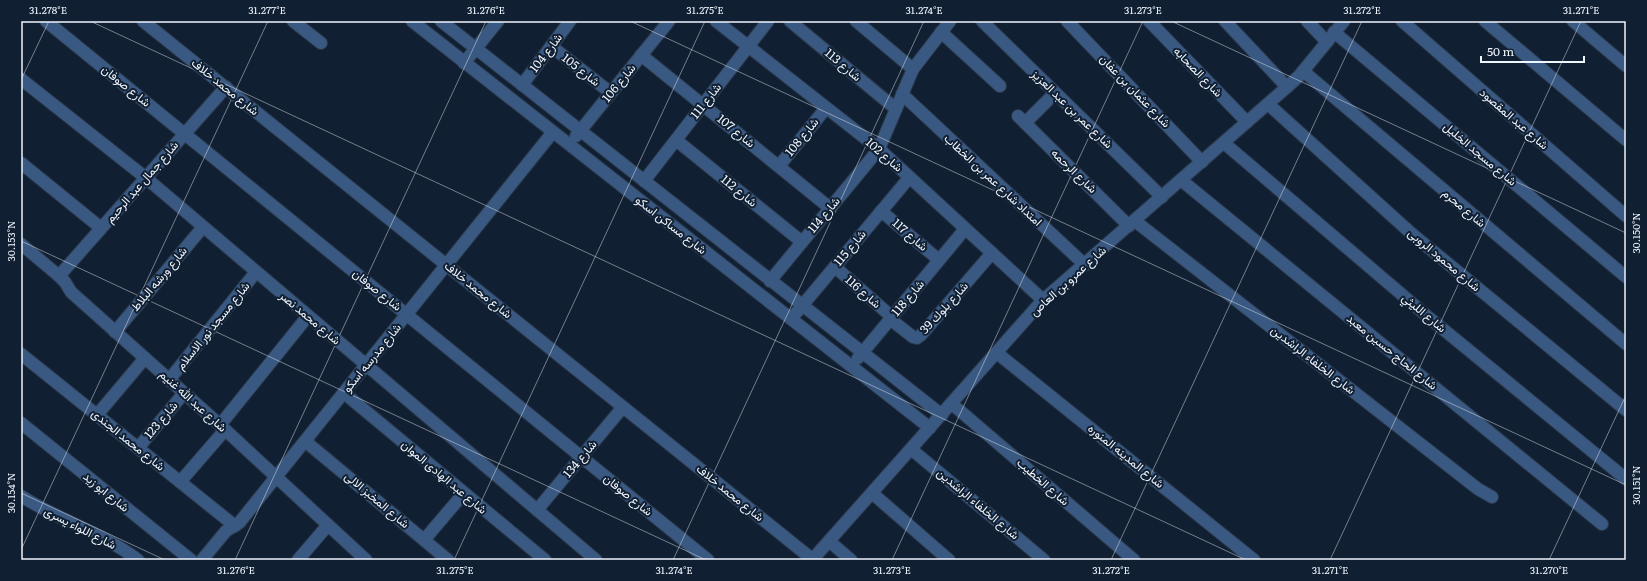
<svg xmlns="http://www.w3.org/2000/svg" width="1647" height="581" viewBox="0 0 1647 581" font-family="Literata,Vazirmatn,serif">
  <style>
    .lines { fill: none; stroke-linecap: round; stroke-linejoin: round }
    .minor-casing { stroke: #2b394a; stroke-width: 14 }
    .minor { stroke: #3a5982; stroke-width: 12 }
    .ticks { fill: none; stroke: #eff5fd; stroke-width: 1; stroke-opacity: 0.45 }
    .labels { text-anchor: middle; stroke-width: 4; stroke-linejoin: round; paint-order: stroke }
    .street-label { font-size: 12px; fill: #eff5fd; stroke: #101f32 }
    .neatline { fill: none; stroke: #eff5fd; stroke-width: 1.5 }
    .ticks-label { font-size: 10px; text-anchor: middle; fill: #eff5fd }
  </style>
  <rect width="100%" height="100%" fill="#101f32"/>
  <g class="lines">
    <g class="minor-casing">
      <g id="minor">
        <path d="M46,21L708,560"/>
        <path d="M143,21L812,559"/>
        <path d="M293,21L321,43"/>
        <path d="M412,21L930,428"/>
        <path d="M441,21L942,415"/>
        <path d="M716,21L879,149L1043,300"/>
        <path d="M790,21L896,109"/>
        <path d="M856,21L913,69"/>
        <path d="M982,21L1162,197"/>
        <path d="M1067,21L1202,162"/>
        <path d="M1149,21L1247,122"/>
        <path d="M1225,21L1287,87"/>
        <path d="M1307,21L1327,42"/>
        <path d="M1402,21L1626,216"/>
        <path d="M1485,21L1626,140"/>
        <path d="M1573,21L1626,66"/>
        <path d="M941,32L1000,86"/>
        <path d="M1334,32L1626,277"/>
        <path d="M551,46L611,93"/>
        <path d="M641,55L830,208"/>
        <path d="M464,63L498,21"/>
        <path d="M1303,71L1626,344"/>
        <path d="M21,79L146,178L596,560"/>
        <path d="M522,85L570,21"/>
        <path d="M902,94L1085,265"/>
        <path d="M1268,104L1412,234L1626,410"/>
        <path d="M1018,116L1129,226"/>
        <path d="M1025,123L1055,93"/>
        <path d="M576,136L669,21"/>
        <path d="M676,140L802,242"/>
        <path d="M1224,143L1427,316L1626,479"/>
        <path d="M21,163L101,228"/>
        <path d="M779,166L826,108"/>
        <path d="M1181,180L1602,524"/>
        <path d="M644,181L768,21"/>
        <path d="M881,211L939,260"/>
        <path d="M1135,221L1478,489L1492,497"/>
        <path d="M21,244L59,276L65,282L71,292L220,425L366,560"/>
        <path d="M835,267L892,317"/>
        <path d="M59,276L226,87"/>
        <path d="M770,281L879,149L913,69L950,21"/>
        <path d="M791,319L909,178"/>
        <path d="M890,319L913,337L917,338L921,335L992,253"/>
        <path d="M115,332L203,227"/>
        <path d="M997,353L1254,560"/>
        <path d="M21,354L235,526"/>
        <path d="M858,358L965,229"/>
        <path d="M169,380L256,272"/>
        <path d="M344,393L545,560"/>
        <path d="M952,404L1134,560"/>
        <path d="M97,415L145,358"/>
        <path d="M21,423L191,560"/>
        <path d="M220,425L308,316"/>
        <path d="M305,441L448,560"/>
        <path d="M138,448L184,393"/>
        <path d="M911,449L1044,560"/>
        <path d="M180,482L225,430"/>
        <path d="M872,493L949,560"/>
        <path d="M21,496C58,520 103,533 138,560"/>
        <path d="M537,510L623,407"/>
        <path d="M424,540L464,493"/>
        <path d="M829,541L851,560"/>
        <path d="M202,560L226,531L239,523L553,132"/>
        <path d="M298,560L328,525"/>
        <path d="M812,560L1043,300L1287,87L1299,76L1344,21"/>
      </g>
    </g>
    <use href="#minor" class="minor"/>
  </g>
  <path class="ticks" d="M90,21L1246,560M630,21L1626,485M1171,21L1626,233M21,80L49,21M21,241L706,560M21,493L165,560M21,550L268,21M235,560L486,21M454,560L705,21M673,560L924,21M892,560L1143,21M1111,560L1362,21M1330,560L1581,21M1549,560L1626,395"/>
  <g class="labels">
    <g class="street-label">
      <text transform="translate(546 53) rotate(-53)" y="4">شارع 104</text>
      <text transform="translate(843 65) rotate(40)" y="4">شارع 113</text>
      <text transform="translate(581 70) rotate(38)" y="4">شارع 105</text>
      <text transform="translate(1198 72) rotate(46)" y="4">شارع الصحابه</text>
      <text transform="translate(619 83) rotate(-51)" y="4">شارع 106</text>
      <text transform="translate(126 86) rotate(39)" y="4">شارع صوفان</text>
      <text transform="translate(225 87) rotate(39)" y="4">شارع محمد خلاف</text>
      <text transform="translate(1135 91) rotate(46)" y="4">شارع عثمان بن عفان</text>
      <text transform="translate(706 101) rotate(-52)" y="4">شارع 111</text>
      <text transform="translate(1072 109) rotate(44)" y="4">شارع عمر بن عبد العزيز</text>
      <text transform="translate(1514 119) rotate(41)" y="4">شارع عبد المقصود</text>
      <text transform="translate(736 131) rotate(39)" y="4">شارع 107</text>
      <text transform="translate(802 137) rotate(-51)" y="4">شارع 108</text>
      <text transform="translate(1480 154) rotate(40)" y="4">شارع مسجد الخليل</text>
      <text transform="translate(884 155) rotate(41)" y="4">شارع 102</text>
      <text transform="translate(1074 171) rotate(44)" y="4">شارع الرحمه</text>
      <text transform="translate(993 180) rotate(43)" y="4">امتداد شارع عمر بن الخطاب</text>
      <text transform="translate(142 182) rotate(-49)" y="4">شارع جمال عبد الرحيم</text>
      <text transform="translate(739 191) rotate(39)" y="4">شارع 112</text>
      <text transform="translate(1464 208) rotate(40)" y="4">شارع محرم</text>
      <text transform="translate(824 215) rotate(-50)" y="4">شارع 114</text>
      <text transform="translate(671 225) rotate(38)" y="4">شارع مساكن اسكو</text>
      <text transform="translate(910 235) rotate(41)" y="4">شارع 117</text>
      <text transform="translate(850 248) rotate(-50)" y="4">شارع 115</text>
      <text transform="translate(1444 260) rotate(40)" y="4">شارع محمود الروبى</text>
      <text transform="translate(159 279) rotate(-50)" y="4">شارع ورشه البلاط</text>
      <text transform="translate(1068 281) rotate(-42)" y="4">شارع عمرو بن العاص</text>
      <text transform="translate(377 290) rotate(39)" y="4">شارع صوفان</text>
      <text transform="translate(478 290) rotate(39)" y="4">شارع محمد خلاف</text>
      <text transform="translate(863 292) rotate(41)" y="4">شارع 116</text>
      <text transform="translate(908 298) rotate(-50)" y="4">شارع 118</text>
      <text transform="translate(944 308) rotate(-48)" y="4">شارع بلوك 39</text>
      <text transform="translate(1424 313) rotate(40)" y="4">شارع الليثي</text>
      <text transform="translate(310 318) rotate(40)" y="4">شارع محمد نصر</text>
      <text transform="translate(213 326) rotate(-51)" y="4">شارع مسجد نور الاسلام</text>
      <text transform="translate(1392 352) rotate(39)" y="4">شارع الحاج حسين معبد</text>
      <text transform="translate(372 358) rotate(-51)" y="4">شارع مدرسه اسكو</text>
      <text transform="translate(1313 360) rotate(38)" y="4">شارع الخلفاء الراشدين</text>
      <text transform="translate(193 401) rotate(42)" y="4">شارع عبد الله غنيم</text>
      <text transform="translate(161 420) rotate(-50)" y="4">شارع 123</text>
      <text transform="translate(128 440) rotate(39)" y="4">شارع محمد الجندى</text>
      <text transform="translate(1126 456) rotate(39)" y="4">شارع المدينه المنوره</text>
      <text transform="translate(580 459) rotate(-50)" y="4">شارع 134</text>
      <text transform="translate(444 477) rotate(40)" y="4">شارع عبد الهادى الموان</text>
      <text transform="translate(1043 482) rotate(41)" y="4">شارع الخطيب</text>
      <text transform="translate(106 492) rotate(39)" y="4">شارع ابو زيد</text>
      <text transform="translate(730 493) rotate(39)" y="4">شارع محمد خلاف</text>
      <text transform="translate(628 495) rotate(39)" y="4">شارع صوفان</text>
      <text transform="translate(377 500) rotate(40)" y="4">شارع المخبز الالى</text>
      <text transform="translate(978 504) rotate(40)" y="4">شارع الخلفاء الراشدين</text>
      <text transform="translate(80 528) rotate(27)" y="4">شارع اللواء يسرى</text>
    </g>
  </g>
  <rect width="1647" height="581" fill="none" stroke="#101f32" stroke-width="44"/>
  <path d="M1481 56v6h103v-6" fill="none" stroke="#eff5fd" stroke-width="2"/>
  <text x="1487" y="56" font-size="12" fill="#eff5fd" stroke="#101f32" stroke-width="3" paint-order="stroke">50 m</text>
  <rect x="22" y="22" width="1603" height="537" class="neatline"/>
  <g class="ticks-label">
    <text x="48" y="14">31.278°E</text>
    <text x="267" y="14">31.277°E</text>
    <text x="486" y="14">31.276°E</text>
    <text x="705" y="14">31.275°E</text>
    <text x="924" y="14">31.274°E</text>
    <text x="1143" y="14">31.273°E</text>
    <text x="1362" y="14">31.272°E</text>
    <text x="1581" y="14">31.271°E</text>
    <text transform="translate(1636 233) rotate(-90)" y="4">30.150°N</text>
    <text transform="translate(11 241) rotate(-90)" y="4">30.153°N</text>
    <text transform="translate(1636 485) rotate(-90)" y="4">30.151°N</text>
    <text transform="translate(11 493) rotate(-90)" y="4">30.154°N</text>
    <text x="236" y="574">31.276°E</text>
    <text x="455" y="574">31.275°E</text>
    <text x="674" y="574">31.274°E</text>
    <text x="892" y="574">31.273°E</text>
    <text x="1111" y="574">31.272°E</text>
    <text x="1330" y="574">31.271°E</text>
    <text x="1549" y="574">31.270°E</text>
  </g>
</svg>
